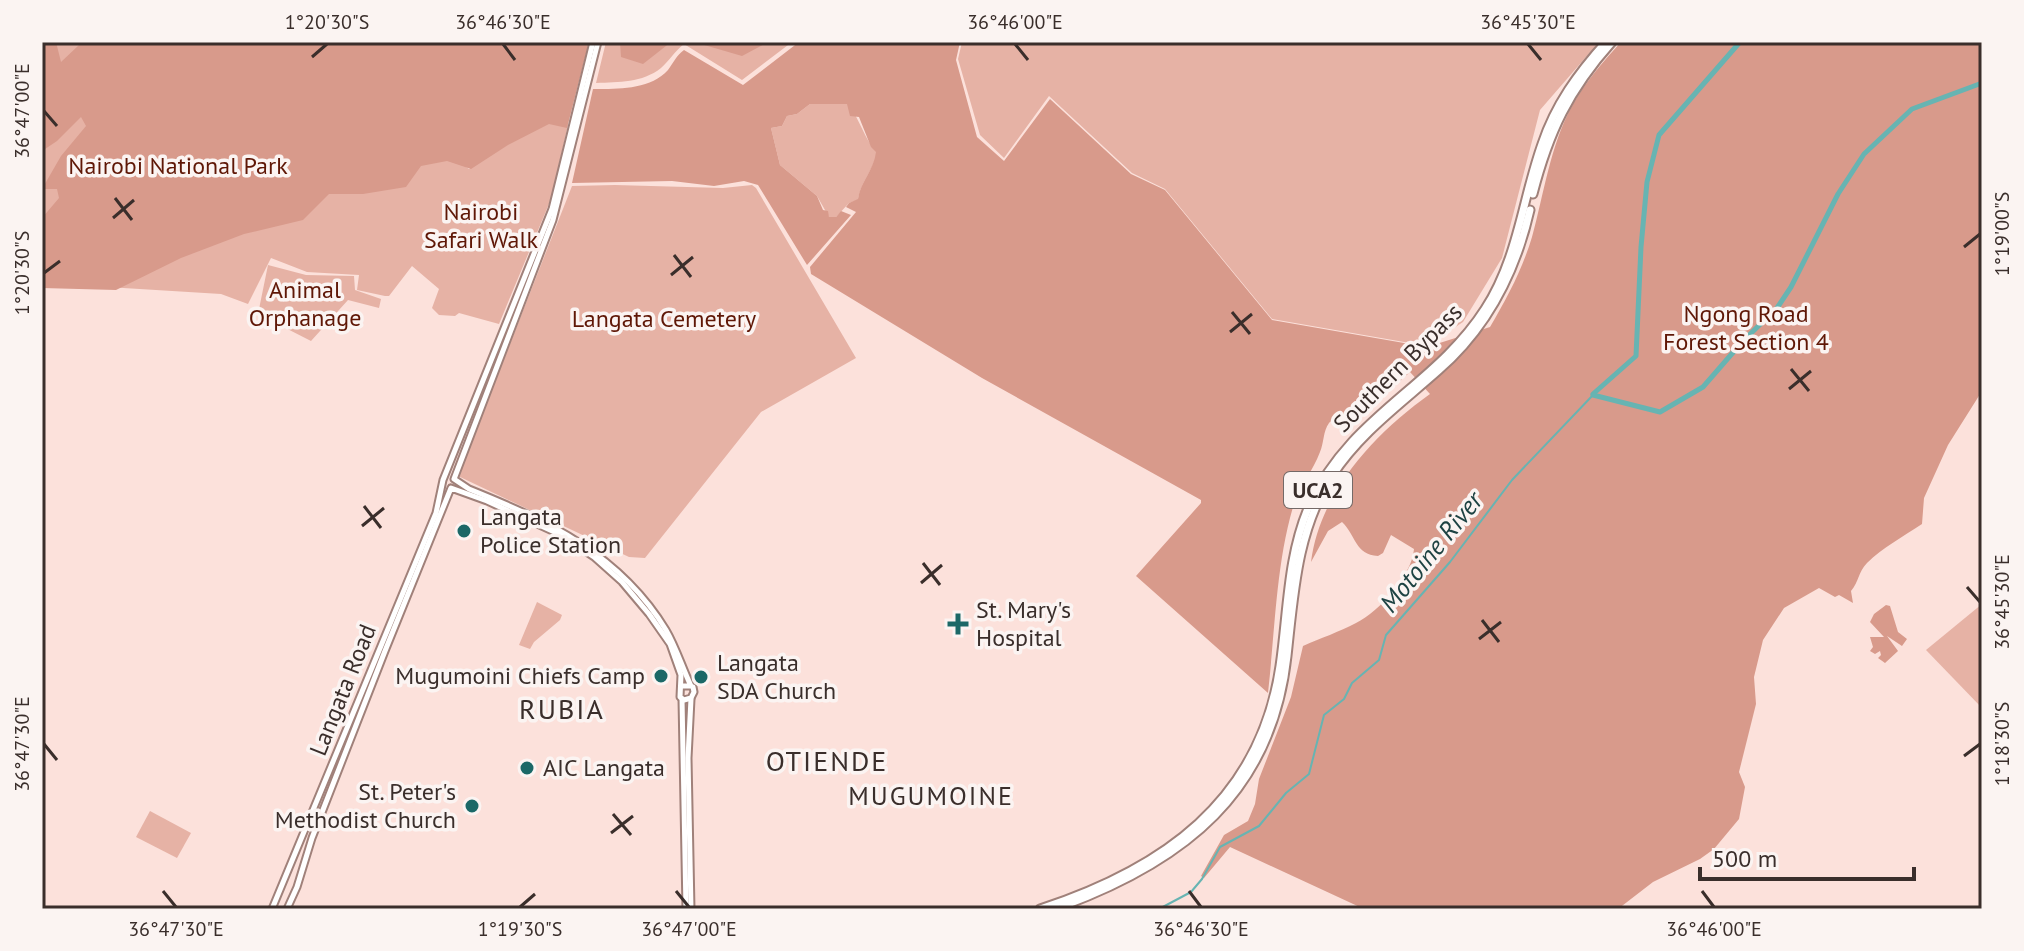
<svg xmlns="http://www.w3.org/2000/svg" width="2024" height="951" viewBox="0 0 2024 951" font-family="'PT Sans',sans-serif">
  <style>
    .green { fill: #e6b2a5 }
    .forest { fill: #d89a8b }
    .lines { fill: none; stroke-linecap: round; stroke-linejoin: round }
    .stream { stroke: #67b4b2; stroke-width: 2 }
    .river { stroke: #67b4b2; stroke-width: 5 }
    .secondary-casing { stroke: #a0817a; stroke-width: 9 }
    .trunk-casing { stroke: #a0817a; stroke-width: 11 }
    .secondary { stroke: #fff; stroke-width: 5 }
    .trunk { stroke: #fff; stroke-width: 7 }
    .ticks { fill: none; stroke: #3a2e2b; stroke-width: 3 }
    .poi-dot { fill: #1b6867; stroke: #fbf4f2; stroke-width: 3 }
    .labels { text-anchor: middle; stroke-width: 7; stroke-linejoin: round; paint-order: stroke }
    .shield { fill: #fbf4f2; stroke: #746967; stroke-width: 2 }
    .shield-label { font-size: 22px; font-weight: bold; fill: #3a2e2b }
    .park-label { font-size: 24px; fill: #5f1706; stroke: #fbf4f2 }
    .street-label { font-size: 24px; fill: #3a2e2b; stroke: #fbf4f2 }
    .poi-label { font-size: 24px; fill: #3a2e2b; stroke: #fbf4f2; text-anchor: start }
    .water-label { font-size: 26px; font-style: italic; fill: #1e4343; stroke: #fbf4f2 }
    .neighbourhood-label { font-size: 26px; letter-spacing: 2px; fill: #3a2e2b; stroke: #fbf4f2 }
    .quarter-label { font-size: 28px; letter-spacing: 2px; fill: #3a2e2b; stroke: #fbf4f2 }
    .neatline { fill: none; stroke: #3a2e2b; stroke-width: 3 }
    .ticks-label { font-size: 20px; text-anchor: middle; fill: #3a2e2b }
  </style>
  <rect width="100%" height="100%" fill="#fce1db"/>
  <g class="green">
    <path d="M42,42H577L434,144L469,169L545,121L568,125L551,199L499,324L459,313L455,316L439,315L432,308L439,289L412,266L389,296H385L357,290L359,275L307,272L271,258L248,304L221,294L42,283Z"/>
    <path d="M606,42H792L742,80L684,44C675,51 669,61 661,68C642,83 619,82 596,83Z"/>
    <path d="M962,42H1599L1540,110L1502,258L1463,322L1427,346L1272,319L1165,189L1132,173L1049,96L1004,158L980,135L958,59Z"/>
    <path d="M810,104H848C860,119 865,141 877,152C874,170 860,182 858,200L849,203L836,217H829L817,196L780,165L771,128L782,126L787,116L797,114Z"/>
    <path d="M615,185L723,188L752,185L756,188L856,358L761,412L645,558L629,557L458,476L572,186Z"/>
    <path d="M268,265L306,275L354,276L355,290L381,299L379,308L348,300L311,341L258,314Z"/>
    <path d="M537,602L562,615L560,620L534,642L530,649L519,645Z"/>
    <path d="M1982,604V708L1926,650Z"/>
    <path d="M150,811L191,833L177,858L136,837Z"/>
  </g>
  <g class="forest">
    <path d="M42,42H56L61,62L79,45L78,42H589L567,128L549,124L508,145L471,169L447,161L421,166L406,187L363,194H329L303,220L244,234L181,258L116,290L42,288V218L59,198L57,189H42L61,156L86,126L81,117L57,141L42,151Z"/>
    <path d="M620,42H671L643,64L621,57Z"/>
    <path d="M694,42H768L742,56Z"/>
    <path d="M799,42H960L956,60L977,137L1004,161L1050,99L1131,174L1165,190L1272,320L1427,347L1490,327C1507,298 1522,270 1532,237C1544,194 1550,146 1572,106C1585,82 1603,62 1621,42H1982V391L1948,445L1924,498L1922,524C1904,536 1882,548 1867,563C1858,572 1859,582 1851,591L1853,603L1839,595L1835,597L1819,588L1784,608L1763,640L1754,677L1756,704L1739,772L1745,787L1739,819L1714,849L1700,859L1653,882L1618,909H1364L1230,847L1204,878L1201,876L1224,835L1248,821L1255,804L1259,779L1291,697L1303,646C1321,638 1339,632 1356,623C1380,611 1412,575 1414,549L1391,535L1383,553L1378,556C1355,555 1356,535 1342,522L1328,531L1311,562C1320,492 1374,434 1430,394L1410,372C1400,381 1389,392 1377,399C1366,406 1334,416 1329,423C1323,431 1324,443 1320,452C1313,471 1299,487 1293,507C1276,565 1275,631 1268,693L1136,576L1201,503V500L982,378L811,274L810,267L856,212L846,207L849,203L858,199C860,182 874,170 876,152L871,147L859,117L850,116L847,104H810L797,114L787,116L782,126L771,128L780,165L817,196L823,210L828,211L829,217H836L841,211L851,215L807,265L758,185L744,181L714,186L672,181L572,183L593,89C617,89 650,90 668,70C674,62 676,56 684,50L743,85Z"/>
    <path d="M1886,605L1890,606L1898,632L1907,639L1902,646L1887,636L1898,651L1885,663L1878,658L1881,655L1880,651L1875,654L1870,651L1873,647L1870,637H1884L1870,622L1874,614Z"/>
  </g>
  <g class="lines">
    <path class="stream" d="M1159,909L1191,892L1202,879L1220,847L1259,826L1286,793L1309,774L1324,715L1344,699L1352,683L1379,660L1386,635L1450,562L1512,480L1593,395"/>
    <g class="river">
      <path d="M1593,394L1636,356L1641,247L1647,182L1659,135L1740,42"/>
      <path d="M1593,395L1660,412L1703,387L1743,341L1777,308L1791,287L1838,194L1864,154L1912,109L1982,83"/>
    </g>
    <g class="secondary-casing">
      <g id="secondary">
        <path d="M598,42L553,220L454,479L469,489C548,521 620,554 666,630C676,647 682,667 691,686H682"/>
        <path d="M682,699L686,909"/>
        <path d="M691,699L688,758L691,909"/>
        <path d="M272,909L436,513L443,480L552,209L593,42"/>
        <path d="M287,909L297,887L312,838L385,651L451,488L487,501L561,535L594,557L622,582L649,614L670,644L681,675L680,697L684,700L691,698L694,692L693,687"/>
      </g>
    </g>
    <g class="trunk-casing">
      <g id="trunk">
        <path d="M1533,194C1549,132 1569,90 1612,42"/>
        <path d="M1063,906C1184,861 1272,793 1287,656C1294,593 1297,531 1332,476C1360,433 1401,404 1439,370C1487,328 1516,271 1530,210"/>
        <path d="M1040,909C1162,869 1260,802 1280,666C1288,612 1287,557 1309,506C1350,415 1435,387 1485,309C1518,258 1522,200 1542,144C1555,105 1578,73 1606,42"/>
      </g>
    </g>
    <use href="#secondary" class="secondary"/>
    <use href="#trunk" class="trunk"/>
  </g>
  <path class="ticks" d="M503,44L515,60M1015,44L1028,60M1528,44L1541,60M312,57L327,44M44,111L57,126M115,198L132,220M113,218L134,200M1964,247L1980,234M674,255L691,277M44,273L60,261M671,275L693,257M1232,312L1250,334M1230,332L1252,314M1791,369L1809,391M1789,389L1811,371M364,506L381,528M362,526L384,508M923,563L940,585M921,583L942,565M1967,587L1980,602M1482,620L1499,642M1479,639L1501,622M44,744L57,760M1964,756L1980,744M613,814L631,835M611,833L633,816M163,891L176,907M676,891L689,907M1189,891L1201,907M1702,891L1714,907M520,907L535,894"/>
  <g class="poi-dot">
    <circle cx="464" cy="531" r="8"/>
    <path d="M954 612h8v8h8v8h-8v8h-8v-8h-8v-8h8z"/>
    <circle cx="661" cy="676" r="8"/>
    <circle cx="701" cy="677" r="8"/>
    <circle cx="527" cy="768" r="8"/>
    <circle cx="472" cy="806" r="8"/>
  </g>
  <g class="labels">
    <rect class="shield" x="1284" y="472" width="68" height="36" rx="6"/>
    <g class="shield-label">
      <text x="1318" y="498">UCA2</text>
    </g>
    <g class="park-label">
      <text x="178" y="174">Nairobi National Park</text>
      <text x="481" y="220">Nairobi<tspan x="481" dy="28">Safari Walk</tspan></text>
      <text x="305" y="298">Animal<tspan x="305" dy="28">Orphanage</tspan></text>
      <text x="1746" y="322">Ngong Road<tspan x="1746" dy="28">Forest Section 4</tspan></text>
      <text x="664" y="327">Langata Cemetery</text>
    </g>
    <g class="street-label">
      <text transform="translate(1398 368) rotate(-45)" y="8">Southern Bypass</text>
      <text transform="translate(343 690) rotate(-68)" y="8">Langata Road</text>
    </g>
    <g class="poi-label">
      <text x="480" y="525">Langata<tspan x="480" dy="28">Police Station</tspan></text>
      <text x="976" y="618">St. Mary's<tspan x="976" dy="28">Hospital</tspan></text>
      <text x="717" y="671">Langata<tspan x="717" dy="28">SDA Church</tspan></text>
      <text x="645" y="684" text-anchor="end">Mugumoini Chiefs Camp</text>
      <text x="543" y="776">AIC Langata</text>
      <text x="456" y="800" text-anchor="end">St. Peter's<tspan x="456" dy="28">Methodist Church</tspan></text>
    </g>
    <g class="water-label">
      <text transform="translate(1431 552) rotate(-51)" y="9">Motoine River</text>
    </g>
    <g class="neighbourhood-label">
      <text x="931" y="805">MUGUMOINE</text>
    </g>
    <g class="quarter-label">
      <text x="562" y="719">RUBIA</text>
      <text x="827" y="771">OTIENDE</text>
    </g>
  </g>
  <rect width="2024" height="951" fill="none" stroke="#fbf4f2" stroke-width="88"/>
  <path d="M1700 867v12h214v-12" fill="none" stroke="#3a2e2b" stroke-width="4"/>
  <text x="1712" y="867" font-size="24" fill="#3a2e2b" stroke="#fbf4f2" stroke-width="6" paint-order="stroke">500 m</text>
  <rect x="44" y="44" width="1936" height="863" class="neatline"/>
  <g class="ticks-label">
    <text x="327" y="29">1°20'30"S</text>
    <text x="503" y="29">36°46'30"E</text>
    <text x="1015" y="29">36°46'00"E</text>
    <text x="1528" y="29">36°45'30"E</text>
    <text transform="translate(22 111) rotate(-90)" y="7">36°47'00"E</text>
    <text transform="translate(2002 234) rotate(-90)" y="7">1°19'00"S</text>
    <text transform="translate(22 273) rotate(-90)" y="7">1°20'30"S</text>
    <text transform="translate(2002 602) rotate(-90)" y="7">36°45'30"E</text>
    <text transform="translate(2002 744) rotate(-90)" y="7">1°18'30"S</text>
    <text transform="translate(22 744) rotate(-90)" y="7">36°47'30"E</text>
    <text x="176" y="936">36°47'30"E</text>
    <text x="520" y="936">1°19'30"S</text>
    <text x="689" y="936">36°47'00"E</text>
    <text x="1201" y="936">36°46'30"E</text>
    <text x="1714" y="936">36°46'00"E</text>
  </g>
</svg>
